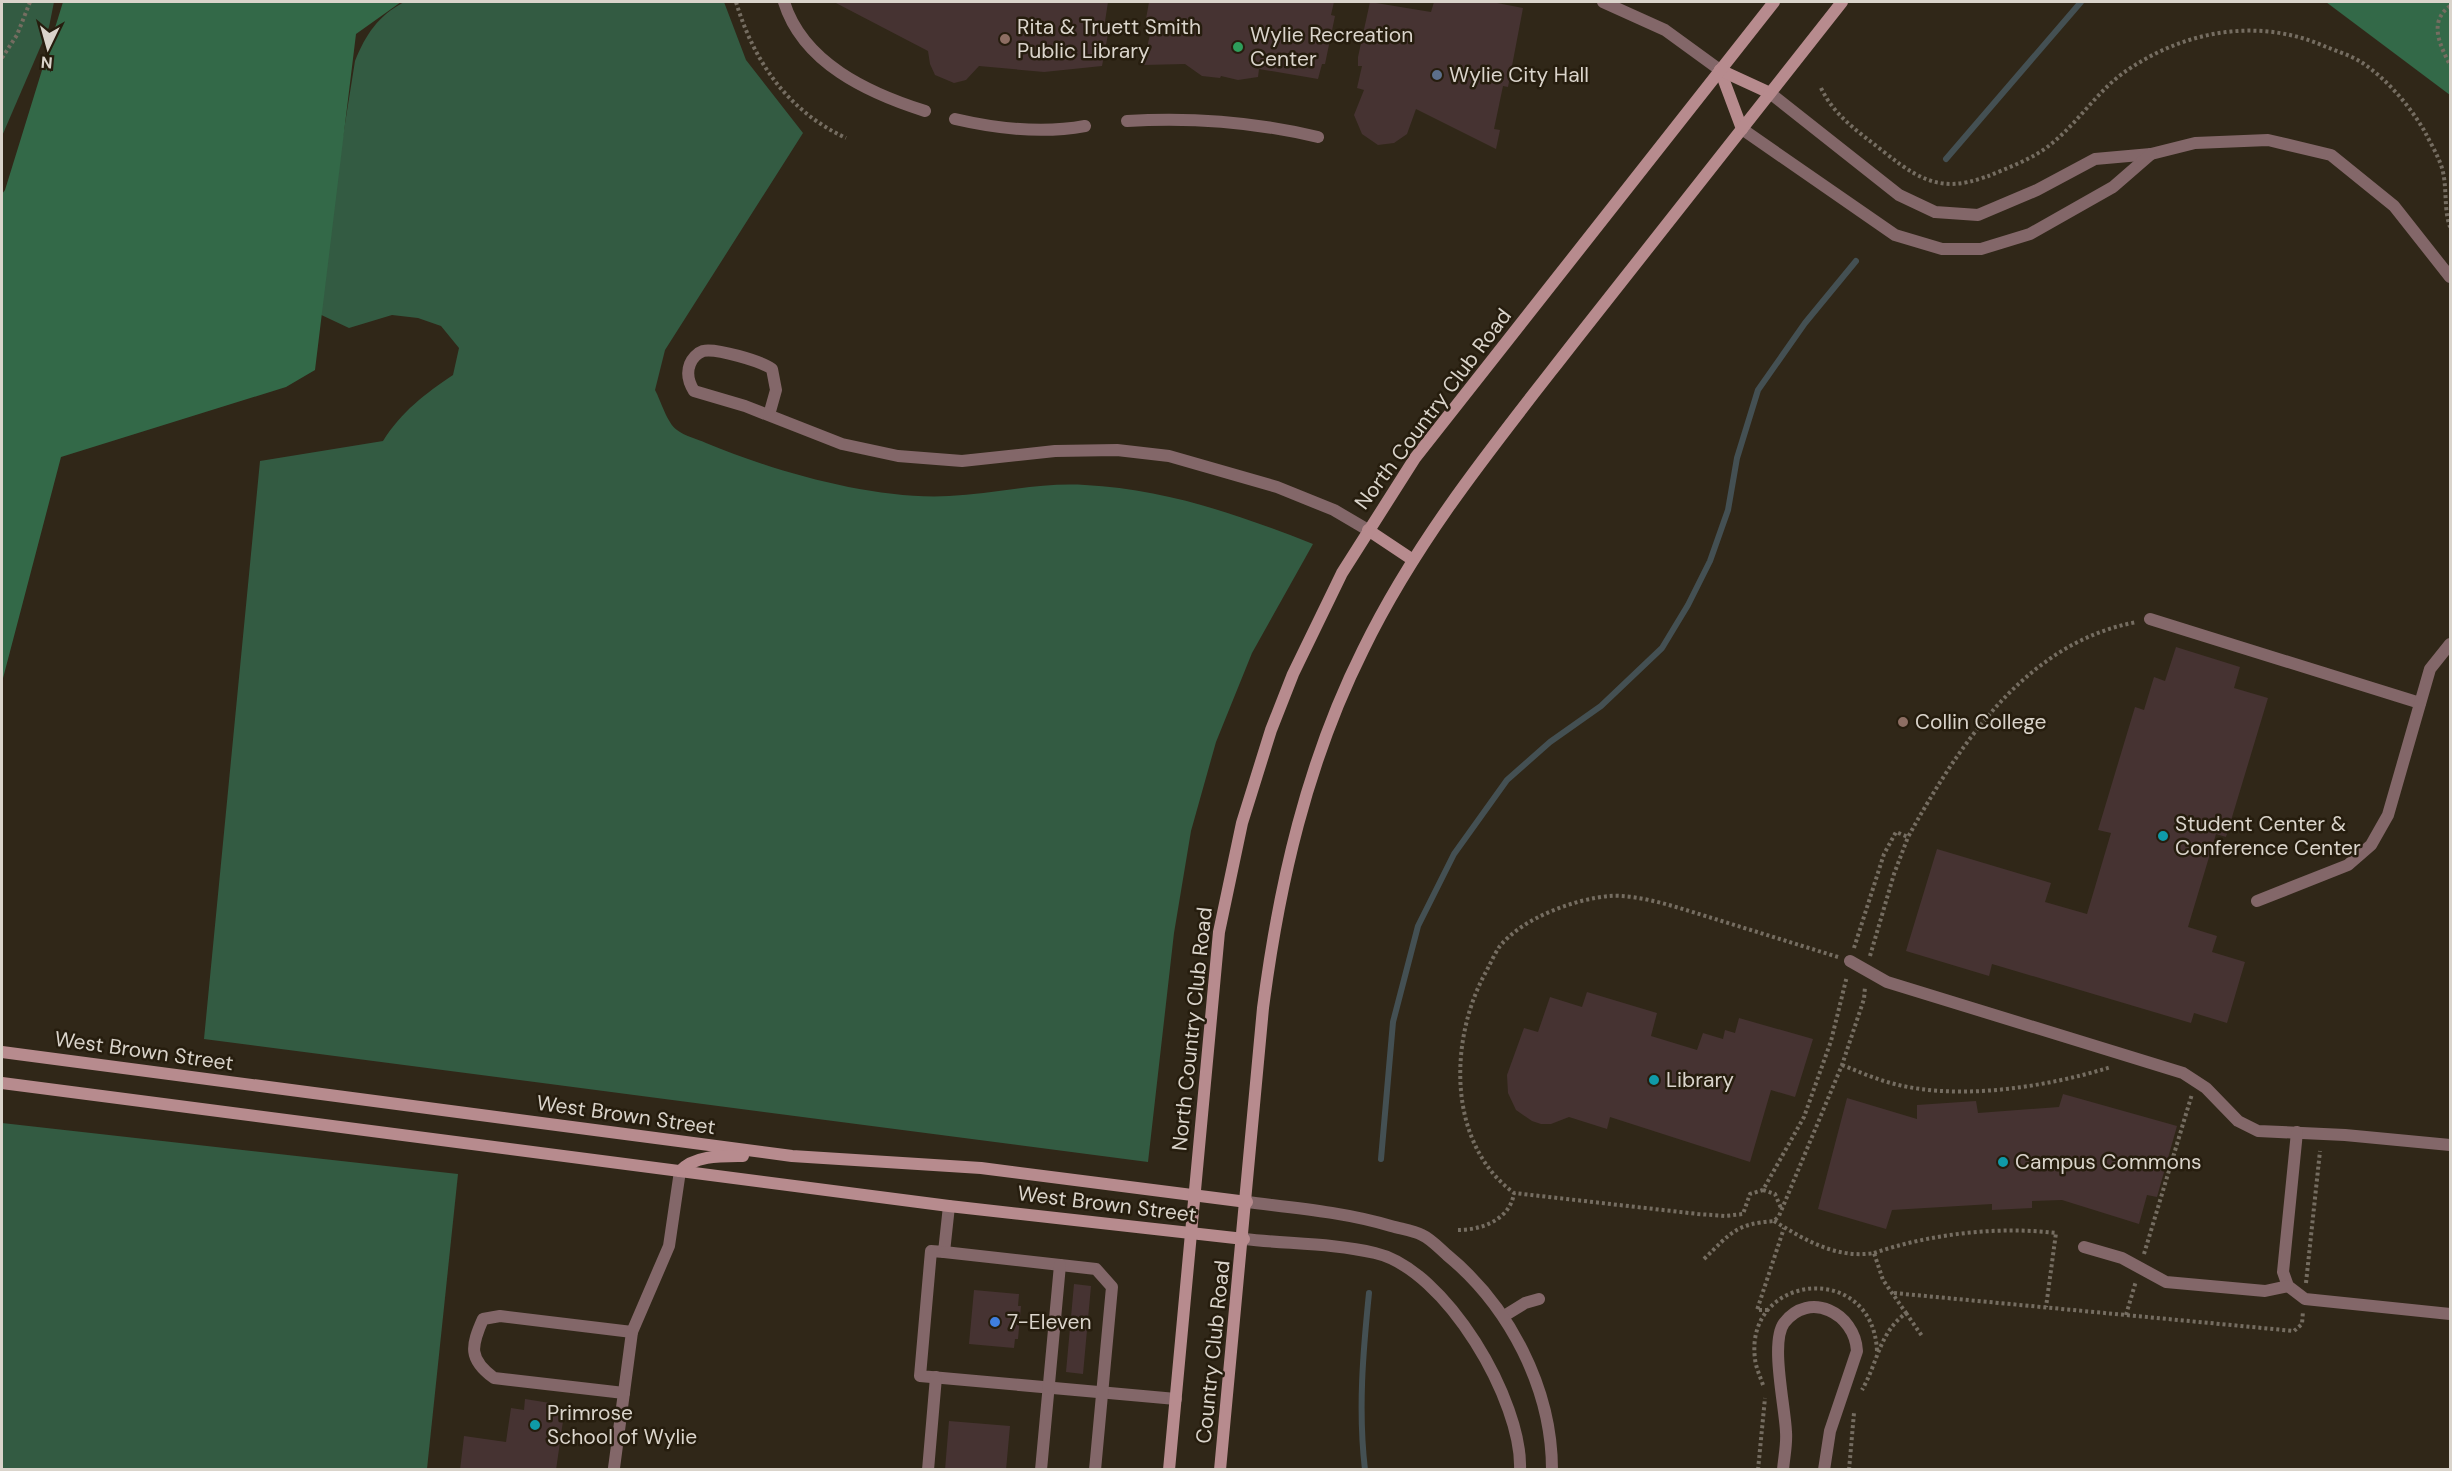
<svg xmlns="http://www.w3.org/2000/svg" width="2452" height="1471" viewBox="0 0 2452 1471" font-family="'DM Sans',sans-serif">
  <style>
    .green { fill: #335b42 }
    .forest { fill: #336948 }
    .lines { fill: none; stroke-linecap: round; stroke-linejoin: round }
    .stream { stroke: #445053; stroke-width: 6 }
    .building { fill: #463332 }
    .path { stroke: #756d61; stroke-width: 4; stroke-dasharray: 3 3; stroke-linecap: butt }
    .service { stroke: #836769; stroke-width: 12 }
    .minor { stroke: #836769; stroke-width: 12 }
    .secondary { stroke: #b78b8e; stroke-width: 12 }
    .education-dot { fill: #8d6e63; stroke: #261d0e; stroke-width: 2 }
    .leisure-dot { fill: #2e9e5b; stroke: #261d0e; stroke-width: 2 }
    .service-dot { fill: #5c6f8a; stroke: #261d0e; stroke-width: 2 }
    .culture-dot { fill: #0f9aa8; stroke: #261d0e; stroke-width: 2 }
    .shop-dot { fill: #3f7fe0; stroke: #261d0e; stroke-width: 2 }
    .labels { text-anchor: middle; stroke-width: 5; stroke-linejoin: round; paint-order: stroke }
    .poi-label { font-size: 21px; fill: #dad4cb; stroke: #261d0e; text-anchor: start }
    .street-label { font-size: 21px; fill: #dad4cb; stroke: #261d0e }
  </style>
  <rect width="100%" height="100%" fill="#302718"/>
  <g class="green">
    <path d="M2,2H54L49,27L2,136Z"/>
    <path d="M404,2H724L746,60L803,133L665,350L655,390C661,401 667,423 677,430C684,436 698,439 706,443C776,472 873,500 949,496C994,494 1040,482 1085,485C1166,489 1239,515 1313,544L1252,653L1216,742L1191,831L1174,933L1148,1162L204,1039L260,461L383,441C402,411 425,394 453,375L459,348L441,326L418,318L392,315L349,328L315,312L355,61C366,34 378,16 404,2Z"/>
    <path d="M2,1123L458,1174L427,1469H2Z"/>
  </g>
  <g class="forest">
    <path d="M63,2H401L356,34L315,370L286,387L61,457L2,682V194L5,190Z"/>
    <path d="M2326,2H2450V95Z"/>
  </g>
  <g class="lines">
    <g class="stream">
      <path d="M1946,159L2081,2"/>
      <path d="M1381,1159L1393,1022L1418,926L1454,854L1507,780L1550,742L1601,706L1662,648L1688,605L1710,561L1728,510L1737,458L1758,390L1805,323L1856,261"/>
      <path d="M1365,1470C1358,1410 1363,1352 1369,1293"/>
    </g>
  </g>
  <g class="building">
    <path d="M834,2H1108L1104,28L1109,29L1102,66L1044,72L979,66L966,80L954,83L935,75L930,64L928,51Z"/>
    <path d="M1149,2H1334L1331,15L1335,16L1325,64H1322L1318,79L1259,69L1258,77L1238,80L1221,76L1220,78L1202,76L1185,64L1143,65L1151,30H1144Z"/>
    <path d="M1370,2L1431,12L1434,2H1492L1523,8L1508,87L1503,86L1494,129L1500,130L1496,149L1416,109L1407,134L1394,143L1378,145L1362,134L1354,115L1364,90L1357,88L1362,66H1358V57Z"/>
    <path d="M2176,647L2240,667L2234,688L2268,698L2226,837L2216,834L2188,927L2217,936L2212,952L2245,962L2227,1023L2194,1013L2191,1023L1992,964L1989,976L1906,951L1937,849L2051,883L2045,902L2087,914L2111,833L2098,830L2135,707L2144,710L2154,677L2165,681Z"/>
    <path d="M1587,992L1657,1013L1651,1036L1697,1050L1703,1033L1723,1039L1725,1030L1735,1033L1739,1018L1813,1039L1795,1097L1771,1090L1750,1162L1610,1117L1607,1129L1569,1117L1551,1124H1541L1532,1121L1516,1110L1508,1093L1507,1075L1524,1028L1538,1032L1550,997L1582,1007Z"/>
    <path d="M2063,1094L2177,1126L2157,1197L2147,1195L2139,1224L2062,1200L2032,1201V1208L1992,1210V1204L1892,1210L1886,1229L1818,1209L1847,1098L1917,1119V1105L1976,1101L1978,1113L2059,1107Z"/>
    <path d="M1074,1284L1091,1286L1083,1374L1066,1372Z"/>
    <path d="M974,1290L1019,1294L1018,1306H1021L1018,1339H1015L1014,1348L969,1344Z"/>
    <path d="M525,1399L550,1403L549,1412L564,1414L556,1470H460L464,1436L506,1442L511,1408L524,1410Z"/>
    <path d="M949,1421L1010,1426L1006,1470H945Z"/>
  </g>
  <g class="lines">
    <g class="path">
      <path d="M736,2C754,62 788,111 846,138"/>
      <path d="M2450,6C2428,22 2440,45 2450,65"/>
      <path d="M2,58L17,35L30,2"/>
      <path d="M1821,88C1835,117 1859,132 1884,152C1929,188 1950,193 2003,170C2020,163 2038,155 2051,144C2078,123 2098,90 2126,71C2184,31 2257,17 2324,46C2336,51 2350,55 2361,62C2386,78 2410,106 2425,132C2430,142 2437,154 2441,165C2448,185 2443,207 2450,227"/>
      <path d="M1854,948L1884,854L1896,832L1908,837C1959,745 2026,642 2137,622"/>
      <path d="M1870,956L1894,874L1908,837"/>
      <path d="M1838,957C1796,944 1754,931 1712,918C1682,909 1640,894 1610,896C1574,899 1523,918 1500,946C1495,953 1491,962 1487,970C1449,1037 1446,1143 1514,1193L1698,1214L1725,1216L1743,1214L1750,1194L1763,1190L1804,1117L1831,1041L1847,976"/>
      <path d="M1842,1065C1855,1070 1868,1076 1881,1080C1949,1103 2043,1088 2111,1067"/>
      <path d="M1763,1190L1775,1194L1781,1208"/>
      <path d="M1774,1221C1805,1240 1836,1259 1874,1253L1883,1280L1906,1313C1879,1333 1878,1362 1862,1390"/>
      <path d="M1458,1230C1481,1230 1510,1220 1514,1193"/>
      <path d="M1874,1253C1930,1234 1997,1226 2056,1233L2046,1307"/>
      <path d="M2144,1254L2192,1094"/>
      <path d="M1704,1259C1731,1233 1735,1224 1774,1221L1779,1216L1842,1065L1864,999L1865,987"/>
      <path d="M2306,1283L2320,1151"/>
      <path d="M1894,1293L2294,1331L2302,1324L2303,1311"/>
      <path d="M1768,1310H1757L1784,1228"/>
      <path d="M1906,1313L1922,1336"/>
      <path d="M2126,1315L2136,1281"/>
      <path d="M1763,1385C1760,1376 1756,1368 1755,1359C1744,1273 1873,1260 1877,1351"/>
      <path d="M1758,1470L1765,1398"/>
      <path d="M1849,1470L1854,1413"/>
    </g>
    <g class="service">
      <path d="M784,2C803,63 868,93 925,111"/>
      <path d="M1603,2L1665,30L1720,70"/>
      <path d="M955,119C998,129 1042,134 1085,126"/>
      <path d="M1127,121C1192,117 1255,122 1318,137"/>
      <path d="M769,415L776,390L772,369C761,361 716,348 703,351C697,353 692,359 690,364C686,374 689,383 694,391L745,406L842,444L898,456L962,461L1055,451L1117,450L1169,456L1277,487L1334,510L1368,530"/>
      <path d="M2150,619L2420,703"/>
      <path d="M2257,901L2348,865L2371,845L2388,815L2430,669L2450,644"/>
      <path d="M1850,961L1887,982L2183,1073L2206,1088L2238,1121L2258,1131L2345,1135L2450,1145"/>
      <path d="M2297,1132L2283,1272L2288,1286L2305,1299L2450,1314"/>
      <path d="M949,1206L944,1252L931,1251L920,1376L1176,1399"/>
      <path d="M2084,1247L2122,1258L2166,1282L2265,1291L2288,1286"/>
      <path d="M944,1252L1096,1269L1112,1287L1095,1470"/>
      <path d="M1504,1316L1525,1303L1539,1299"/>
      <path d="M624,1393L494,1378C468,1359 471,1346 483,1319L500,1316L632,1332"/>
      <path d="M614,1468L632,1332L669,1246L680,1171"/>
      <path d="M928,1470L936,1377"/>
      <path d="M1041,1470L1060,1265"/>
      <path d="M1783,1470C1784,1457 1787,1445 1786,1432C1785,1406 1770,1342 1784,1323C1809,1290 1855,1313 1857,1351L1830,1431L1824,1470"/>
    </g>
    <g class="minor">
      <path d="M1770,93L1899,195L1935,212L1978,215L2037,190L2095,159L2151,154L2195,143L2268,140L2331,155L2394,206L2450,277"/>
      <path d="M1742,129L1895,235L1942,249H1981L2030,234L2113,187L2151,154"/>
      <path d="M1247,1202C1295,1208 1344,1212 1391,1226C1401,1229 1413,1230 1422,1235C1431,1239 1439,1248 1447,1255C1509,1306 1552,1388 1552,1470"/>
      <path d="M1244,1239C1287,1244 1333,1243 1375,1253C1446,1269 1523,1402 1520,1470"/>
    </g>
    <g class="secondary">
      <path d="M1720,70L1742,129"/>
      <path d="M1720,70L1770,93"/>
      <path d="M1368,530L1413,560"/>
      <path d="M2,1052L792,1156L981,1168L1247,1202"/>
      <path d="M2,1083L949,1206L1244,1239"/>
      <path d="M680,1171C695,1155 721,1156 743,1156"/>
      <path d="M1169,1470L1219,932L1242,823L1271,730L1293,674L1342,573L1415,458L1774,2"/>
      <path d="M1220,1470L1263,1008C1279,884 1307,762 1363,650C1418,537 1497,441 1574,342C1663,229 1753,115 1842,2"/>
    </g>
  </g>
  <g class="education-dot">
    <circle cx="1005" cy="39" r="6"/>
    <circle cx="1903" cy="722" r="6"/>
  </g>
  <circle class="leisure-dot" cx="1238" cy="47" r="6"/>
  <circle class="service-dot" cx="1437" cy="75" r="6"/>
  <g class="culture-dot">
    <circle cx="2163" cy="836" r="6"/>
    <circle cx="1654" cy="1080" r="6"/>
    <circle cx="2003" cy="1162" r="6"/>
    <circle cx="535" cy="1425" r="6"/>
  </g>
  <circle class="shop-dot" cx="995" cy="1322" r="6"/>
  <g class="labels">
    <g class="poi-label">
      <text x="1017" y="34">Rita &amp; Truett Smith<tspan x="1017" dy="24">Public Library</tspan></text>
      <text x="1250" y="42">Wylie Recreation<tspan x="1250" dy="24">Center</tspan></text>
      <text x="1449" y="82">Wylie City Hall</text>
      <text x="1915" y="729">Collin College</text>
      <text x="2175" y="831">Student Center &amp;<tspan x="2175" dy="24">Conference Center</tspan></text>
      <text x="1666" y="1087">Library</text>
      <text x="2015" y="1169">Campus Commons</text>
      <text x="1007" y="1329">7-Eleven</text>
      <text x="547" y="1420">Primrose<tspan x="547" dy="24">School of Wylie</tspan></text>
    </g>
    <g class="street-label">
      <text transform="translate(1433 409) rotate(-53)" y="7">North Country Club Road</text>
      <text transform="translate(1192 1029) rotate(-84)" y="7">North Country Club Road</text>
      <text transform="translate(144 1051) rotate(8)" y="7">West Brown Street</text>
      <text transform="translate(626 1115) rotate(8)" y="7">West Brown Street</text>
      <text transform="translate(1107 1204) rotate(7)" y="7">West Brown Street</text>
      <text transform="translate(1213 1352) rotate(-84)" y="7">Country Club Road</text>
    </g>
  </g>
  <rect width="2452" height="1471" fill="none" stroke="#dad4cb" stroke-width="6"/>
  <g transform="translate(48 48) rotate(185)" stroke="#261d0e" stroke-width="4.5" paint-order="stroke">
  <path d="M0-4.5L10 22L0 15L-10 22Z" fill="#dad4cb"/>
  <text y="-9" font-size="16" font-weight="bold" text-anchor="middle" fill="#dad4cb">N</text>
  </g>
</svg>
